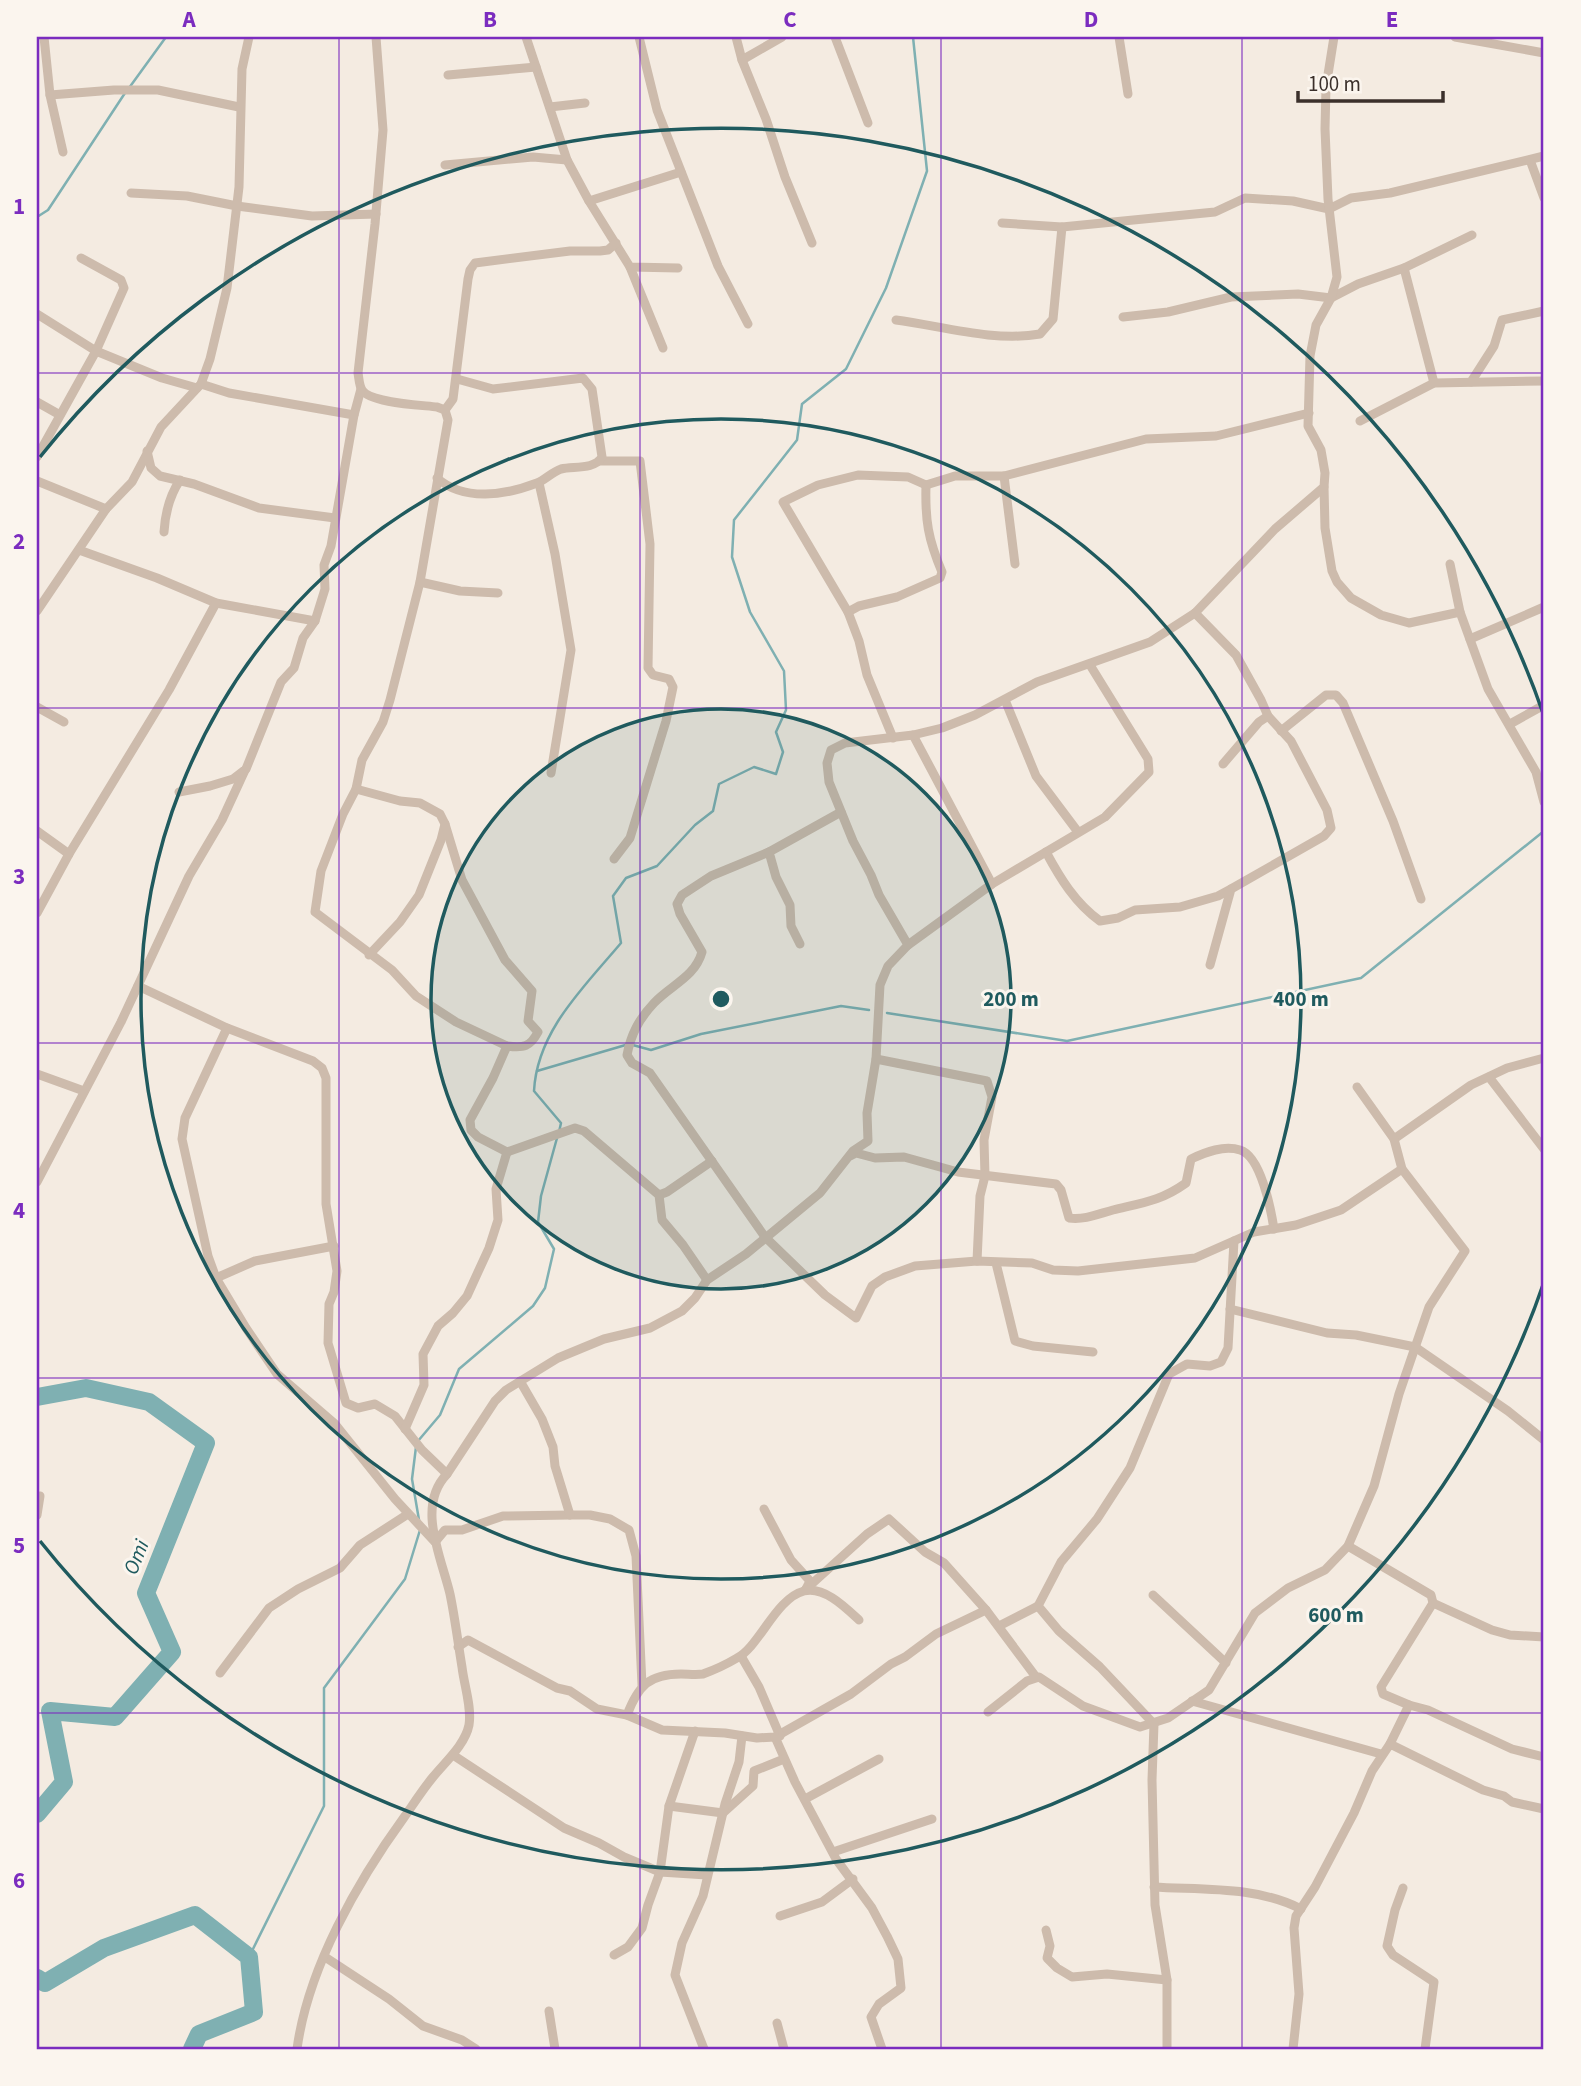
<svg xmlns="http://www.w3.org/2000/svg" width="1581" height="2086" viewBox="0 0 1581 2086" font-family="'Source Sans 3',sans-serif">
  <style>
    .lines { fill: none; stroke-linecap: round; stroke-linejoin: round }
    .stream { stroke: #7fb0b2; stroke-width: 2.5 }
    .river { stroke: #7fb0b2; stroke-width: 18 }
    .minor { stroke: #cdbbac; stroke-width: 9 }
    .grid { fill: none; stroke: #7b2cbf; stroke-width: 2; stroke-opacity: 0.55 }
    .ring { fill: none; stroke: #1f5a5e; stroke-width: 3.5 }
    .labels { text-anchor: middle; stroke-width: 6; stroke-linejoin: round; paint-order: stroke }
    .water-label { font-size: 21px; font-style: italic; fill: #1f5a5e; stroke: #fbf5ee }
    .centre { fill: #1f5a5e; stroke: #fbf5ee; stroke-width: 3.5 }
    .ring-label { font-size: 21px; text-anchor: middle; font-weight: bold; fill: #1f5a5e; stroke: #fbf5ee; stroke-width: 6; stroke-linejoin: round; paint-order: stroke }
    .neatline { fill: none; stroke: #7b2cbf; stroke-width: 2.5 }
    .grid-label { font-size: 23px; text-anchor: middle; font-weight: bold; fill: #7b2cbf }
  </style>
  <rect width="100%" height="100%" fill="#f4ebe1"/>
  <g class="lines">
    <g class="stream">
      <path d="M129,88L166,37"/>
      <path d="M37,217L48,210L125,93"/>
      <path d="M887,1013L1067,1041L1361,978L1544,831"/>
      <path d="M537,1071L629,1044L651,1050L701,1034L841,1006L869,1010"/>
      <path d="M559,1132L561,1123L534,1091C537,1031 584,987 621,943L613,896L626,878L657,866L695,825L713,811L719,784L754,767L776,774L783,752L776,732L786,710L784,671L750,612L732,557L734,520L797,440L802,404L846,369L886,288L927,171L913,37"/>
      <path d="M418,1441L440,1415L459,1369L533,1306L545,1288L554,1249L538,1222L541,1196L557,1138"/>
      <path d="M416,1447L412,1479L419,1520"/>
      <path d="M249,1957L324,1806V1688L405,1579L420,1530"/>
    </g>
    <g class="river">
      <path d="M37,1397L86,1388L149,1402L206,1443L146,1593L172,1652L115,1717L50,1711L64,1782L37,1814"/>
      <path d="M37,1978L45,1983L104,1948L195,1915L249,1957L254,2012L199,2034L192,2049"/>
    </g>
    <g class="minor">
      <path d="M44,37L50,95L63,152"/>
      <path d="M376,37L383,130L375,224L358,373C359,378 359,385 362,390C370,403 421,405 437,407L445,410L448,420L420,582L390,700L383,722L362,760L356,789L343,814L321,871L315,912L392,970L416,996L456,1022L507,1046L493,1078L470,1120L471,1130L478,1137L507,1152L575,1128L584,1131L659,1195L662,1220L683,1245L707,1280"/>
      <path d="M526,37L567,160L589,201L630,267L678,268"/>
      <path d="M639,37L657,110L718,266L748,324"/>
      <path d="M736,37L742,60L766,119L785,177L812,243"/>
      <path d="M835,37L868,123"/>
      <path d="M1119,37L1128,94"/>
      <path d="M1455,37L1544,53"/>
      <path d="M742,60L782,37"/>
      <path d="M448,75L536,67"/>
      <path d="M50,95L114,90H158L239,107"/>
      <path d="M550,107L585,103"/>
      <path d="M1530,160L1544,198"/>
      <path d="M445,165L533,157L567,160"/>
      <path d="M131,193L187,196L237,206L312,216L376,214"/>
      <path d="M589,201L681,172"/>
      <path d="M1002,223L1062,227"/>
      <path d="M630,267L663,348"/>
      <path d="M1404,268L1434,383"/>
      <path d="M37,314L96,351L162,378L197,388"/>
      <path d="M1123,317L1168,312L1231,297L1298,294L1331,298L1358,284L1404,268L1472,235"/>
      <path d="M896,320C942,326 993,342 1040,334L1053,319L1062,227L1215,212L1245,198L1293,201L1329,209L1351,198L1390,193L1544,156"/>
      <path d="M1471,382L1494,346L1502,320L1544,311"/>
      <path d="M201,384L229,393L354,415"/>
      <path d="M37,402L60,415"/>
      <path d="M445,410L453,399L468,279L470,270L475,263L570,251H600L608,250L616,243"/>
      <path d="M1360,421L1434,383L1544,381"/>
      <path d="M147,451L151,468L160,476L194,484L259,508L335,518"/>
      <path d="M37,457L96,351L124,288L121,280L81,258"/>
      <path d="M599,461H640L650,544L648,668L653,675L669,679L673,687L666,721L630,838L614,859"/>
      <path d="M1004,476L1015,564"/>
      <path d="M437,478C464,502 506,495 537,483C545,480 552,472 561,469C574,466 594,470 602,457L592,389L583,378L493,389L457,379"/>
      <path d="M37,481L106,509"/>
      <path d="M539,483L555,554L571,650L551,773"/>
      <path d="M1324,487L1325,528L1332,571L1337,582L1351,598L1381,615L1409,623L1460,612"/>
      <path d="M164,532C165,515 170,495 180,480"/>
      <path d="M79,550L157,578L216,603L315,621"/>
      <path d="M1450,564L1460,612L1488,689L1536,772L1544,802"/>
      <path d="M420,582L460,591L498,593"/>
      <path d="M37,611L106,509L132,482L161,427L201,384L210,359L227,288L239,187L242,69L249,37"/>
      <path d="M848,612L859,606L897,597L940,578L942,572C928,539 925,520 926,485"/>
      <path d="M1195,613L1236,655L1261,700L1268,716L1291,741L1327,810L1331,828L1324,836L1231,889L1210,965"/>
      <path d="M1470,639L1544,607"/>
      <path d="M1005,700L1036,776L1078,832"/>
      <path d="M37,707L64,722"/>
      <path d="M1510,724L1544,705"/>
      <path d="M1281,731L1326,695H1336L1343,703L1393,821L1421,899"/>
      <path d="M913,735L992,884"/>
      <path d="M893,738L867,675L859,641L848,612L783,502L818,485L858,475L908,477L926,485L955,476H1004L1146,439L1216,436L1309,413"/>
      <path d="M1223,764L1259,722L1268,716"/>
      <path d="M356,789L400,801L420,803L440,814L445,824L441,840L419,895L400,922L369,955"/>
      <path d="M179,792L210,786L233,779L246,769L281,682L294,668L303,638L315,621L325,589L324,565L331,546L354,415L361,389"/>
      <path d="M445,824L462,880L505,960L532,991L528,1021L538,1032C530,1047 524,1048 507,1046"/>
      <path d="M37,831L69,854"/>
      <path d="M769,852L711,876L682,895L677,904L680,914L702,952C695,977 671,985 654,1003C639,1019 631,1034 627,1055L632,1063L650,1073L765,1237L825,1295L856,1318L872,1286L885,1277L915,1266L977,1261L1032,1263L1053,1270L1078,1271L1195,1258L1254,1232L1296,1225L1341,1210L1402,1169"/>
      <path d="M1046,852C1060,878 1075,903 1100,921L1118,918L1135,910L1180,907L1218,896L1231,889"/>
      <path d="M37,913L69,854L169,690L216,603"/>
      <path d="M800,944L791,926L790,905L776,877L769,852L841,812"/>
      <path d="M908,945L992,884L1105,817L1149,772L1148,759L1090,665"/>
      <path d="M138,986L227,1028L313,1061L322,1068L326,1078V1204L337,1271L334,1292L329,1304L328,1343L346,1403L358,1408L375,1404L395,1416L422,1450L447,1474"/>
      <path d="M227,1028L185,1118L182,1139L208,1256L216,1278L246,1328L277,1374L335,1424L395,1499L435,1542L445,1530H462L503,1516L570,1515H590L610,1519L629,1530L636,1556L642,1685"/>
      <path d="M876,1059L987,1081L992,1097L984,1140L985,1176L980,1196L977,1261"/>
      <path d="M37,1074L84,1091"/>
      <path d="M1489,1077L1544,1149"/>
      <path d="M1394,1139L1471,1085L1507,1068L1544,1058"/>
      <path d="M850,1156L856,1153L875,1158L904,1157L958,1172L1056,1184L1061,1190L1069,1218C1085,1220 1098,1214 1113,1210C1142,1203 1161,1201 1186,1183L1191,1159C1206,1152 1224,1145 1240,1150C1261,1156 1271,1210 1274,1229"/>
      <path d="M37,1182L121,1022L189,876L222,820L245,770"/>
      <path d="M659,1195L667,1192L712,1161"/>
      <path d="M996,1263L1015,1341L1033,1346L1093,1352"/>
      <path d="M216,1278L255,1261L334,1246"/>
      <path d="M1230,1309L1327,1333L1356,1335L1415,1347L1508,1411L1544,1440"/>
      <path d="M520,1381L542,1419L553,1447L555,1466L570,1515"/>
      <path d="M405,1429L424,1385L423,1354L438,1326L453,1313L467,1296L489,1248L498,1220L496,1189L507,1152"/>
      <path d="M764,1509L791,1560L810,1581L806,1589"/>
      <path d="M37,1515L40,1496"/>
      <path d="M1348,1546L1431,1595L1433,1603L1381,1687L1383,1694L1409,1705L1390,1744"/>
      <path d="M805,1590L867,1534L889,1519L925,1552L944,1563L986,1610"/>
      <path d="M1153,1595L1226,1663"/>
      <path d="M1433,1603L1492,1630L1510,1635L1544,1637"/>
      <path d="M999,1626L1038,1606"/>
      <path d="M458,1647L468,1640L557,1688L570,1691L597,1709L627,1715L662,1730L725,1733L757,1738L775,1737L851,1694L891,1664L905,1657L936,1634L986,1610L1036,1677"/>
      <path d="M741,1656L759,1687L780,1736"/>
      <path d="M220,1673L269,1608L298,1589L340,1568L360,1545L408,1514"/>
      <path d="M1192,1701L1381,1754"/>
      <path d="M1409,1705L1428,1710L1512,1749L1544,1757"/>
      <path d="M988,1712L1027,1681L1039,1677L1083,1706L1140,1727L1168,1718L1209,1690L1255,1613L1288,1588L1325,1570L1348,1546L1374,1486L1399,1394L1429,1307L1465,1251L1402,1169L1394,1139L1357,1087"/>
      <path d="M627,1715C638,1686 649,1674 681,1674C688,1674 696,1675 703,1674C714,1670 727,1664 737,1658C759,1647 776,1598 804,1591C824,1586 845,1607 859,1620"/>
      <path d="M775,1737L795,1782L836,1859L872,1908L887,1936L898,1959L901,1988L879,2004L871,2017L882,2049"/>
      <path d="M453,1755L564,1828L599,1843L624,1857L660,1872L707,1875"/>
      <path d="M805,1799L879,1759"/>
      <path d="M669,1806L723,1813L753,1786L754,1771L784,1759"/>
      <path d="M833,1852L932,1819"/>
      <path d="M1154,1887C1202,1890 1257,1886 1301,1909"/>
      <path d="M1403,1888L1395,1910L1387,1946L1393,1955L1434,1982L1425,2049"/>
      <path d="M780,1916L822,1902L853,1879"/>
      <path d="M1046,1930L1050,1946L1047,1958L1057,1968L1072,1977L1107,1974L1167,1980"/>
      <path d="M614,1955L628,1947L642,1928L648,1905L660,1872L669,1806L695,1731"/>
      <path d="M325,1957L389,1999L423,2026L462,2040L476,2049"/>
      <path d="M549,2011L555,2049"/>
      <path d="M777,2023L784,2049"/>
      <path d="M297,2049C308,1968 357,1882 405,1816C414,1803 423,1789 433,1777C445,1762 465,1745 469,1725C472,1707 464,1685 462,1667C458,1643 455,1618 450,1594C441,1556 416,1506 447,1474L495,1401L506,1390L558,1358L604,1339L650,1328L682,1311L695,1298L707,1280L746,1254L820,1193L853,1151L868,1141L867,1113L876,1059L880,985L888,966L908,945L879,895L871,875L853,841L829,782L827,763L831,750L845,743L913,735L942,728L975,715L1037,682L1150,642L1195,613L1275,529L1324,487L1325,473L1321,450L1308,426L1310,356L1316,325L1331,298L1337,277L1328,199L1325,129L1326,87L1334,37"/>
      <path d="M704,2049L675,1975L682,1943L703,1896L725,1804L739,1762L742,1736"/>
      <path d="M1167,2049V1980L1155,1905L1152,1780L1154,1724L1100,1667L1059,1631L1038,1606L1061,1562L1097,1519L1130,1468L1169,1374L1187,1364L1210,1366L1221,1362L1228,1348L1234,1241"/>
      <path d="M1293,2049L1299,1994L1294,1928L1296,1916L1315,1887L1354,1813L1372,1771L1390,1744L1483,1790L1504,1796L1512,1802L1544,1809"/>
    </g>
  </g>
  <path class="grid" d="M339,37V2049M640,37V2049M941,37V2049M1242,37V2049M37,373H1544M37,708H1544M37,1043H1544M37,1378H1544M37,1713H1544"/>
  <circle cx="721" cy="999" r="290" fill="#1f5a5e" fill-opacity=".12"/>
  <g class="ring">
    <circle cx="721" cy="999" r="290"/>
    <circle cx="721" cy="999" r="580"/>
    <path d="M1544 1282A870 870 0 0 1 40 1541M40 457A870 870 0 0 1 1544 716"/>
  </g>
  <g class="labels">
    <g class="water-label">
      <text transform="translate(136 1557) rotate(-68)" y="7">Omi</text>
    </g>
  </g>
  <circle cx="721" cy="999" r="10" class="centre"/>
  <g class="ring-label">
    <text x="1011" y="1006">200 m</text>
    <text x="1301" y="1006">400 m</text>
    <text x="1336" y="1622">600 m</text>
  </g>
  <rect width="1581" height="2086" fill="none" stroke="#fbf5ee" stroke-width="77"/>
  <path d="M1298 91v10h145v-10" fill="none" stroke="#3b302b" stroke-width="3.5"/>
  <text x="1308" y="91" font-size="21" fill="#3b302b" stroke="#fbf5ee" stroke-width="5" paint-order="stroke">100 m</text>
  <rect x="38" y="38" width="1504" height="2010" class="neatline"/>
  <g class="grid-label">
    <text x="189" y="27">A</text>
    <text x="490" y="27">B</text>
    <text x="790" y="27">C</text>
    <text x="1091" y="27">D</text>
    <text x="1392" y="27">E</text>
    <text x="19" y="214">1</text>
    <text x="19" y="549">2</text>
    <text x="19" y="884">3</text>
    <text x="19" y="1218">4</text>
    <text x="19" y="1553">5</text>
    <text x="19" y="1888">6</text>
  </g>
</svg>
